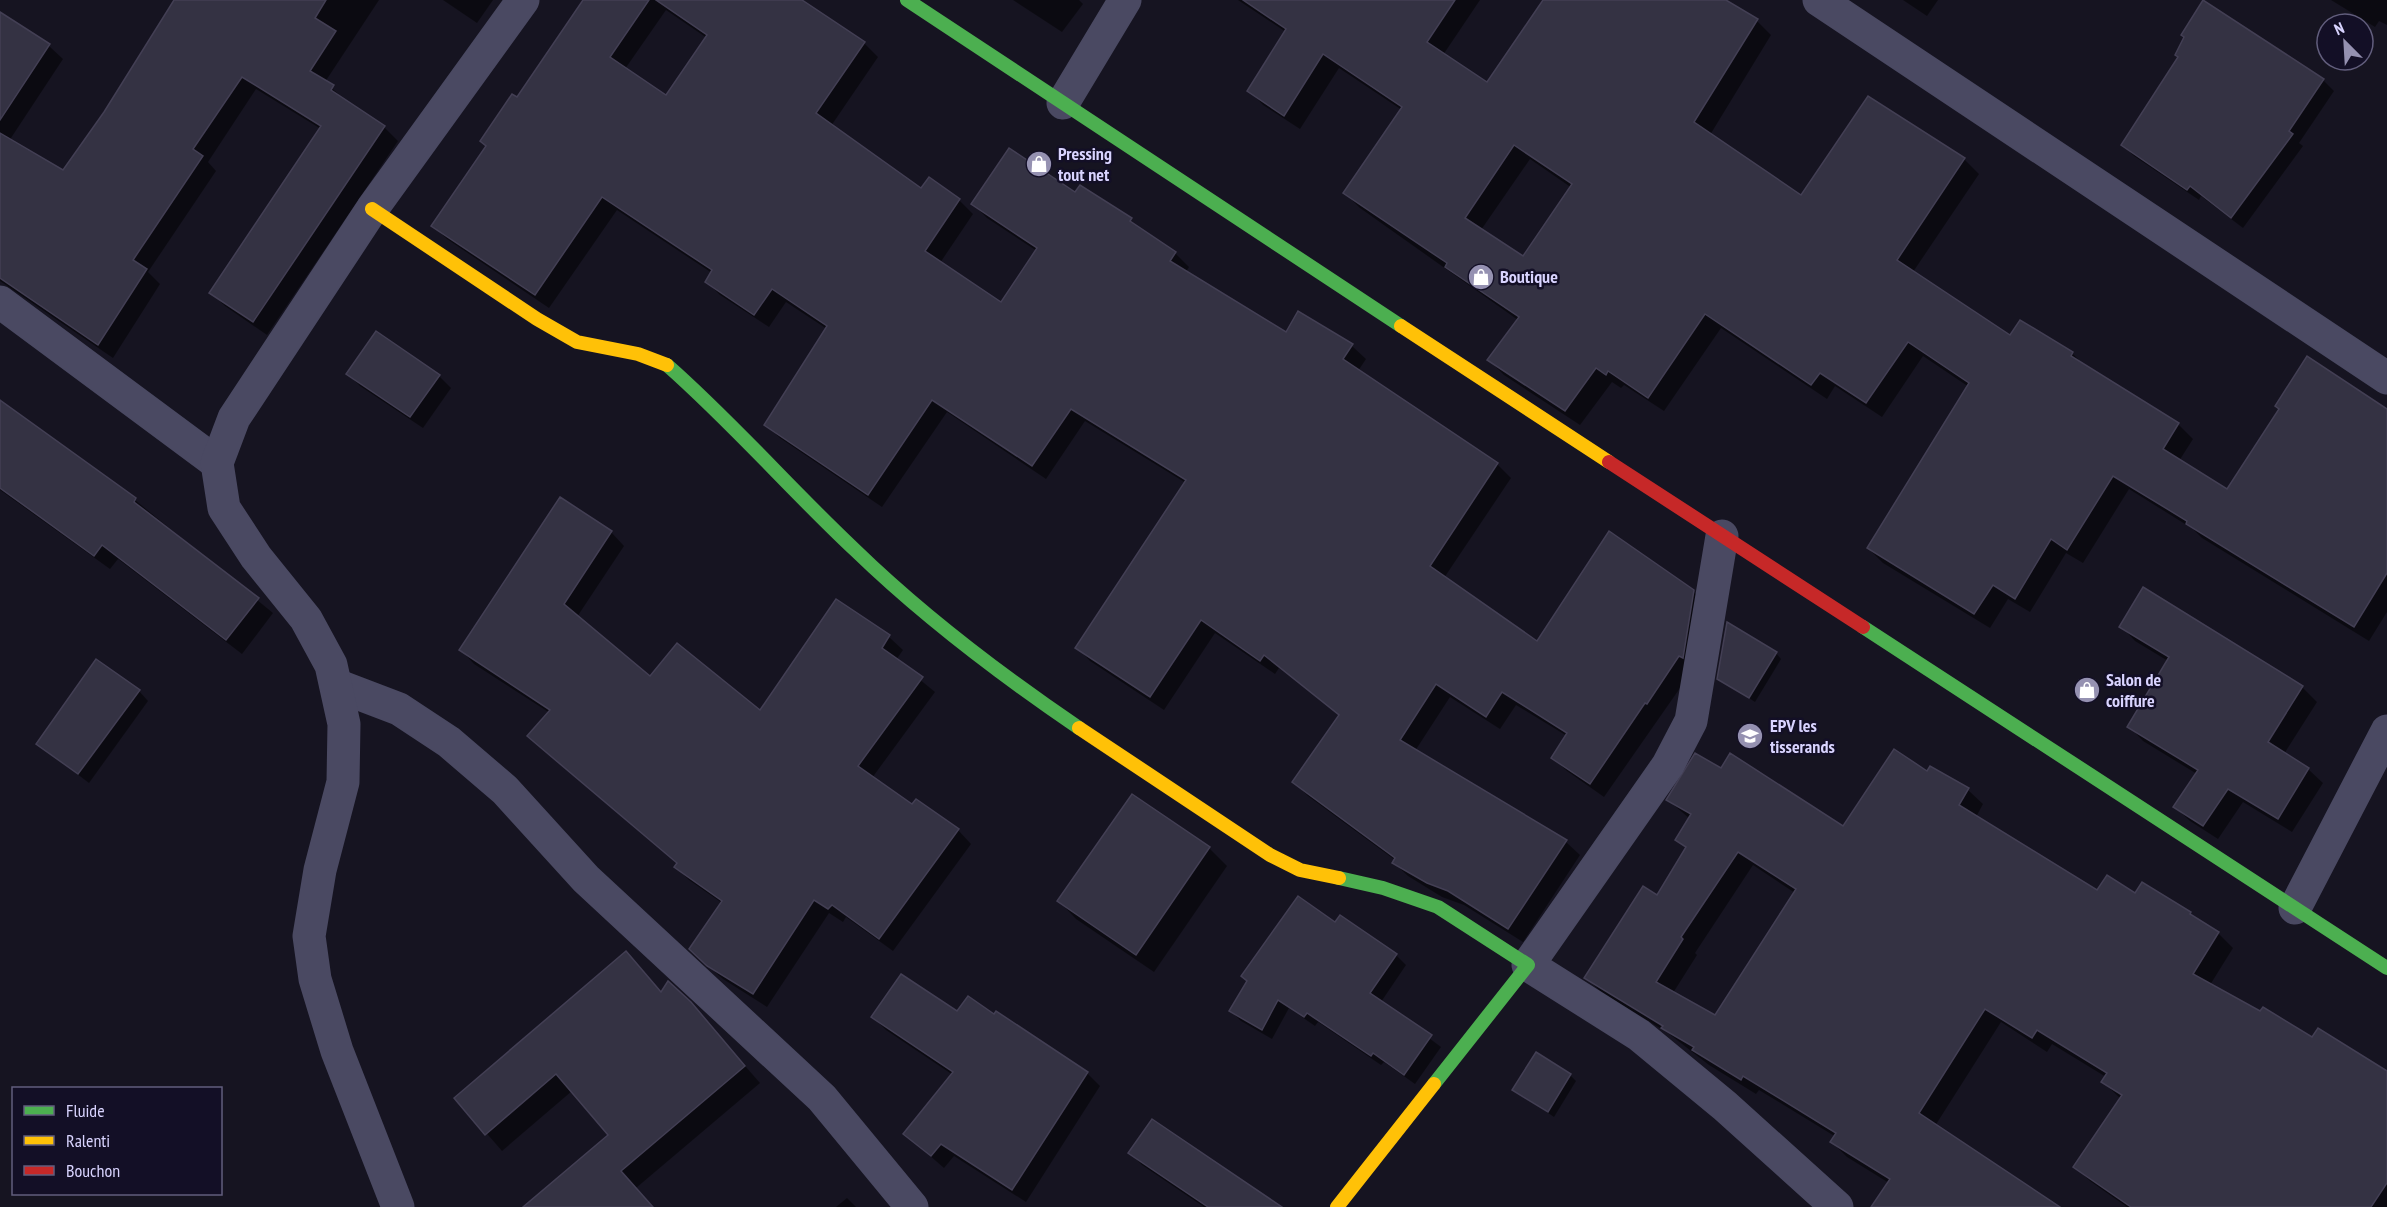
<svg xmlns="http://www.w3.org/2000/svg" width="2387" height="1207" viewBox="0 0 2387 1207" font-family="'PT Sans Narrow',sans-serif">
  <style>
    .shadow { fill: #0007; fill-rule: evenodd }
    .building { fill: #343243; stroke: #433f54; stroke-width: 1.5; fill-rule: evenodd }
    .lines { fill: none; stroke-linecap: round; stroke-linejoin: round }
    .street { stroke: #4a4962; stroke-width: 33 }
    .fast { stroke: #4caf50; stroke-width: 14 }
    .slow { stroke: #ffc107; stroke-width: 14 }
    .jam { stroke: #c62828; stroke-width: 14 }
    .labels { text-anchor: middle; stroke-width: 5; stroke-linejoin: round; paint-order: stroke }
    .poi-label { font-size: 18px; font-weight: bold; fill: #d9d4ff; stroke: #130f26; text-anchor: start }
  </style>
  <rect width="100%" height="100%" fill="#161421"/>
  <g class="shadow">
    <path d="M176,0H379L325,82L346,101L384,127L398,141L267,335L225,306L211,293L321,129L256,89L208,162L216,171L148,272L160,284L113,358L0,281V37L49,46L63,59L9,141L63,172L105,112Z"/>
    <path d="M443,0H493L477,23Z"/>
    <path d="M585,0H799L864,43L878,57L831,126L922,190L959,200L973,214L940,263L1001,304L1037,251L987,218L973,204L1075,195L1175,253L1189,267L1186,272L1286,334L1352,346L1366,359L1358,371L1497,464L1511,478L1444,578L1538,643L1693,591L1707,605L1694,668L1604,797L1567,771L1553,758L1567,736L1516,705L1500,729L1450,697L1415,751L1566,842L1580,855L1523,942L1464,905L1442,897L1408,876L1394,863L1395,860L1308,796L1294,782L1340,716L1279,668L1275,674L1215,633L1164,710L1090,661L1077,647L1186,483L1085,421L1046,479L947,412L882,507L780,438L766,425L827,329L786,302L769,327L720,295L706,281L712,273L617,210L549,308L447,239L433,226ZM666,10L707,38L667,97L625,69Z"/>
    <path d="M1013,0H1079L1083,4L1062,32Z"/>
    <path d="M1238,0H1480L1443,55L1488,84L1545,0H1711L1757,21L1771,35L1710,135L1802,197L1869,98L1964,159L1979,174L1913,272L2011,337L2072,353L2085,366L2178,424L2193,439L2179,461L2228,491L2387,411V612L2369,641L2202,538L2193,529L2129,489L2083,563L2066,553L2030,612L2008,599L1990,628L1883,563L1868,548L1969,387L1923,356L1882,417L1835,386L1827,399L1721,328L1664,411L1624,385L1621,388L1612,382L1580,425L1504,375L1489,360L1518,320L1360,208L1345,193L1402,110L1339,68L1300,129L1263,105L1249,90L1286,32ZM1530,159L1572,188L1523,258L1481,230Z"/>
    <path d="M1903,0H1938L1927,16Z"/>
    <path d="M2331,0H2387V25L2379,21L2375,27Z"/>
    <path d="M2323,80L2334,91L2299,143L2303,146L2243,228L2201,196L2199,200L2134,156L2123,145Z"/>
    <path d="M348,374L439,376L451,388L423,428L360,386Z"/>
    <path d="M0,402L135,500L273,613L242,654L118,559L110,569L0,490Z"/>
    <path d="M611,532L624,546L577,617L650,678L760,712L836,601L889,637L903,650L896,660L935,692L872,778L913,806L958,830L971,844L893,951L846,917L843,922L829,913L767,1007L723,979L705,963L722,903L689,880L676,867L678,864L530,736L550,713L474,664L461,650Z"/>
    <path d="M2121,626L2302,687L2317,702L2284,754L2308,769L2323,783L2292,832L2243,802L2218,839L2190,821L2175,807L2197,774L2143,741L2129,726L2168,661L2135,641Z"/>
    <path d="M1776,653L1781,659L1755,702L1719,678Z"/>
    <path d="M139,691L148,701L89,783L38,744Z"/>
    <path d="M1721,770L1844,828L1927,773L1968,790L1983,804L1976,817L2098,892L2135,895L2142,884L2218,933L2233,948L2210,985L2313,1039L2387,1073V1207H2127L2090,1181L2075,1167L2121,1099L2103,1082L2106,1077L2052,1044L2047,1052L2001,1022L1935,1126L2043,1207H1889V1183L1847,1157L1832,1142L1836,1137L1759,1090L1756,1094L1709,1065L1668,1033L1601,992L1586,977L1657,897L1687,849L1677,840L1690,819L1668,800ZM1753,865L1795,893L1715,1017L1673,993L1697,955L1695,953Z"/>
    <path d="M1209,848L1227,866L1154,972L1076,919L1059,901Z"/>
    <path d="M1341,917L1396,955L1406,965L1381,1002L1441,1047L1415,1084L1384,1062L1381,1065L1318,1022L1315,1026L1289,1008L1272,1039L1241,1021L1231,1011L1336,924Z"/>
    <path d="M626,953L662,993L690,1003L760,1083L636,1188L653,1207H554L610,1135L572,1091L502,1151L456,1098Z"/>
    <path d="M957,1013L1087,1073L1100,1086L1026,1202L954,1156L944,1168L905,1134L953,1075L886,1030L873,1017Z"/>
    <path d="M1570,1075L1576,1081L1554,1117L1514,1090Z"/>
    <path d="M1130,1153L1280,1207H1204L1142,1165Z"/>
    <path d="M847,1198L856,1207H836Z"/>
  </g>
  <g class="building">
    <path d="M174,0H326L315,18L336,31L310,71L334,85L331,90L385,126L253,322L209,293L321,126L242,77L193,149L203,156L133,260L147,269L98,345L0,278V133L63,170L104,112Z"/>
    <path d="M583,0H649L610,57L666,95L707,35L656,0H802L865,42L816,113L921,188L929,177L960,199L925,251L1001,302L1037,248L971,204L1009,148L1075,192L1080,185L1132,218L1130,221L1176,252L1170,261L1286,332L1298,311L1353,344L1343,359L1498,463L1430,566L1537,641L1609,531L1694,590L1683,658L1679,656L1647,704L1645,703L1590,784L1551,758L1567,733L1502,692L1486,717L1436,684L1400,740L1567,840L1508,929L1448,891L1427,883L1392,863L1395,858L1292,782L1339,715L1264,655L1260,661L1201,620L1150,697L1075,648L1186,480L1071,409L1032,466L932,400L868,495L764,425L827,326L772,289L754,315L705,282L712,270L602,197L535,295L431,226L486,146L480,141L512,94L517,97Z"/>
    <path d="M1243,0H1455L1427,42L1487,82L1543,0H1726L1758,19L1694,122L1801,195L1868,96L1965,158L1897,260L2010,335L2020,320L2073,352L2071,356L2179,423L2163,449L2227,489L2279,409L2275,406L2307,356L2387,409V573L2354,627L2186,524L2187,521L2113,476L2067,550L2051,539L2015,599L1993,585L1974,614L1867,548L1969,383L1908,342L1866,403L1820,373L1811,385L1705,314L1648,398L1608,371L1606,375L1596,368L1565,411L1487,360L1519,317L1445,267L1447,263L1343,193L1402,107L1323,54L1284,116L1247,91L1286,29ZM1514,145L1572,184L1523,256L1465,218Z"/>
    <path d="M2203,0L2324,79L2289,131L2293,134L2231,218L2190,186L2187,190L2121,145L2178,57L2175,55L2184,37L2181,35Z"/>
    <path d="M0,12L50,44L0,120Z"/>
    <path d="M376,331L440,375L410,417L346,374Z"/>
    <path d="M0,400L136,498L134,502L259,598L226,640L102,545L94,556L0,488Z"/>
    <path d="M560,497L612,531L564,604L650,676L677,643L760,710L836,599L890,635L882,648L923,677L858,766L912,804L916,799L959,829L879,939L832,905L828,909L814,900L753,994L707,966L689,949L722,901L674,867L677,863L527,736L550,710L459,650Z"/>
    <path d="M2143,587L2303,686L2268,742L2309,768L2278,819L2228,789L2203,826L2173,807L2198,770L2127,727L2169,657L2119,627Z"/>
    <path d="M1727,622L1777,652L1749,698L1717,679Z"/>
    <path d="M96,659L140,690L78,774L36,744Z"/>
    <path d="M1894,749L1927,771L1930,766L1969,788L1959,805L2097,890L2107,875L2135,893L2142,882L2191,912L2190,914L2219,932L2193,974L2260,1011L2263,1007L2312,1037L2318,1028L2387,1071V1183L2371,1207H2131L2073,1167L2122,1095L2101,1082L2107,1073L2037,1030L2032,1038L1985,1009L1919,1113L2060,1207H1871L1890,1179L1830,1142L1836,1133L1743,1076L1741,1080L1692,1050L1694,1047L1661,1028L1663,1026L1584,978L1643,886L1657,895L1686,847L1675,840L1691,814L1666,800L1695,753L1721,768L1730,753L1843,826ZM1738,852L1796,889L1715,1015L1656,982L1683,939L1681,937Z"/>
    <path d="M1132,794L1210,847L1136,955L1057,901Z"/>
    <path d="M1298,896L1335,922L1340,915L1397,954L1370,993L1432,1035L1404,1075L1373,1053L1371,1056L1307,1013L1304,1017L1278,1000L1262,1030L1229,1011L1247,981L1241,976Z"/>
    <path d="M626,951L661,992L668,981L691,1002L745,1066L621,1171L653,1207H523L608,1135L556,1074L485,1135L454,1098Z"/>
    <path d="M901,974L957,1011L968,996L994,1014L996,1011L1088,1072L1012,1190L941,1144L931,1156L903,1134L953,1072L871,1017Z"/>
    <path d="M1536,1052L1571,1074L1548,1112L1512,1090Z"/>
    <path d="M1152,1119L1282,1207H1208L1128,1153Z"/>
  </g>
  <g class="lines">
    <g class="street">
      <path d="M1819,0L2387,378"/>
      <path d="M1063,103L1125,0"/>
      <path d="M0,302L217,463"/>
      <path d="M1722,536L1691,721L1668,765L1528,965L1639,1035L1725,1106L1837,1207"/>
      <path d="M336,685L399,709L449,742L505,790L586,879L822,1098L912,1207"/>
      <path d="M2295,908L2387,731"/>
      <path d="M398,1207L337,1051L315,979L309,936L320,870L343,782L344,724L331,665L306,619L256,557L224,508L217,463L234,418L372,209L523,0"/>
    </g>
    <g class="fast">
      <path d="M907,0L1401,326"/>
      <path d="M667,365C733,423 791,490 855,550C923,616 1001,675 1079,728"/>
      <path d="M1863,627L2387,968"/>
      <path d="M1339,878L1383,888L1438,907L1528,965L1434,1084"/>
    </g>
    <g class="slow">
      <path d="M372,209L537,319L577,342L638,354L667,365"/>
      <path d="M1401,326L1609,462"/>
      <path d="M1079,728L1270,855L1300,870L1339,878"/>
      <path d="M1337,1207L1434,1084"/>
    </g>
    <path class="jam" d="M1609,462L1863,627"/>
  </g>
  <defs>
    <g id="shop-disc" transform="scale(1.35)"><circle r="9.5" fill="#9591b1" stroke="#130f26"/><path d="M-5-2.5h2.3a2.7 3.5 0 0 1 5.4 0H5L5.5 6h-11ZM-1.5-2.5h3a1.5 2.3 0 0 0-3 0Z" fill="#fff"/></g>
    <g id="school-disc" transform="scale(1.35)"><circle r="9.5" fill="#9591b1" stroke="#130f26"/><path d="M0-5L7-2L0 1L-7-2ZM-4 1L0 2.5L4 1V4Q0 6-4 4Z" fill="#fff"/></g>
  </defs>
  <g fill-rule="evenodd">
    <use href="#shop-disc" x="1039" y="164"/>
    <use href="#shop-disc" x="1481" y="277"/>
    <use href="#shop-disc" x="2087" y="690"/>
    <use href="#school-disc" x="1750" y="736"/>
  </g>
  <g class="labels">
    <g class="poi-label">
      <text x="1058" y="160">Pressing<tspan x="1058" dy="21">tout net</tspan></text>
      <text x="1500" y="283">Boutique</text>
      <text x="2106" y="686">Salon de<tspan x="2106" dy="21">coiffure</tspan></text>
      <text x="1770" y="732">EPV les<tspan x="1770" dy="21">tisserands</tspan></text>
    </g>
  </g>
  <rect x="12" y="1087" width="210" height="108" fill="#130f26" stroke="#625e7d" stroke-width="1.5"/>
  <rect x="24" y="1106" width="30" height="9" fill="#4caf50" stroke="#625e7d" stroke-width="1.5"/>
  <text x="66" y="1117" font-size="18" fill="#d9d4ff">Fluide</text>
  <rect x="24" y="1136" width="30" height="9" fill="#ffc107" stroke="#625e7d" stroke-width="1.5"/>
  <text x="66" y="1147" font-size="18" fill="#d9d4ff">Ralenti</text>
  <rect x="24" y="1166" width="30" height="9" fill="#c62828" stroke="#625e7d" stroke-width="1.5"/>
  <text x="66" y="1177" font-size="18" fill="#d9d4ff">Bouchon</text>
  <g transform="translate(2345 42) rotate(336)"><circle r="28" fill="#130f26" stroke="#625e7d" stroke-width="1.5"/>
  <path d="M0-4.5L10 22L0 15L-10 22Z" fill="#9591b1"/>
  <text y="-9" font-size="16" font-weight="bold" text-anchor="middle" fill="#d9d4ff">N</text>
  </g>
</svg>
